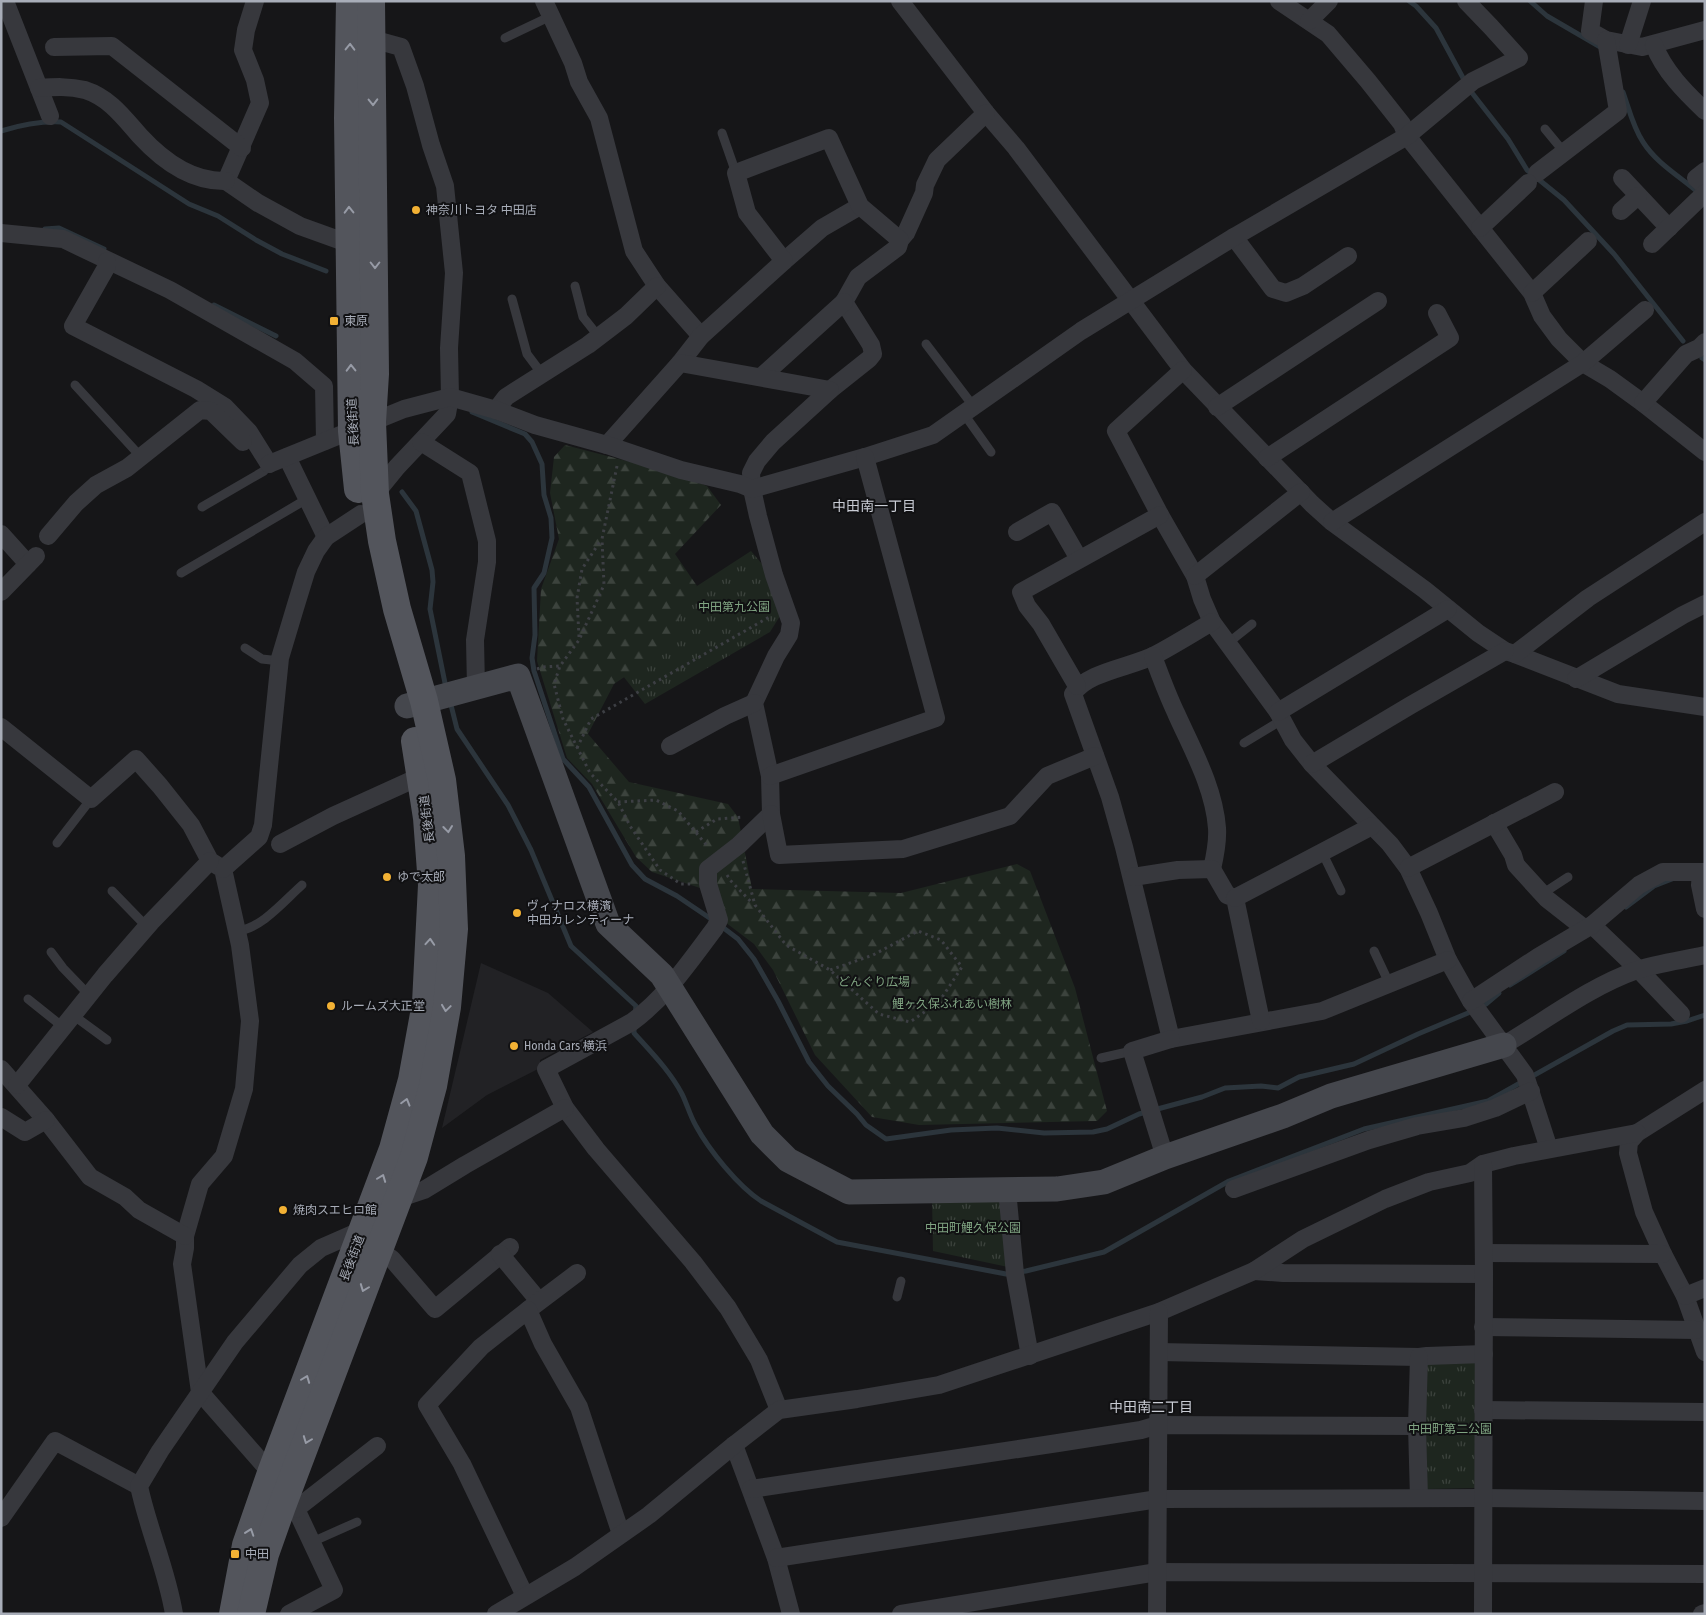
<svg xmlns="http://www.w3.org/2000/svg" width="1706" height="1615" viewBox="0 0 1706 1615" font-family="'Fira Sans Condensed','Noto Sans JP',sans-serif">
  <style>
    .built { fill: #222225 }
    .grass { fill: url(#grass-tufts) }
    .forest { fill: url(#forest-firs) }
    .lines { fill: none; stroke-linecap: round; stroke-linejoin: round }
    .stream { stroke: #2c353c; stroke-width: 5 }
    .path { stroke: #3d3f44; stroke-width: 3; stroke-dasharray: 2.5 4; stroke-linecap: butt }
    .lane { stroke: #37383d; stroke-width: 9 }
    .street { stroke: #37383d; stroke-width: 18 }
    .secondary { stroke: #45474d; stroke-width: 25 }
    .primary { stroke: #53555c; stroke-width: 28 }
    .oneway { stroke: #979ba6 }
    .poi-dot { fill: #f2b134; stroke: #111113; stroke-width: 2 }
    .labels { text-anchor: middle; stroke-width: 4; stroke-linejoin: round; paint-order: stroke }
    .poi-label { font-size: 12px; fill: #a8adb8; stroke: #111113; text-anchor: start }
    .street-label { font-size: 12px; fill: #a8adb8; stroke: #111113 }
    .park-label { font-size: 12px; fill: #7fa381; stroke: #111113 }
    .neighbourhood-label { font-size: 14px; fill: #c9ccd4; stroke: #111113 }
  </style>
  <defs>
    <pattern id="grass-tufts" width="24" height="20" patternUnits="userSpaceOnUse" patternTransform="scale(1.25)"><rect width="24" height="20" fill="#1e261f"/><path d="M3 7l-1-3M5 7V3M7 7l1-3M15 17l-1-3M17 17v-4M19 17l1-3" fill="none" stroke="#3c433d"/></pattern>
    <pattern id="forest-firs" width="22" height="20" patternUnits="userSpaceOnUse" patternTransform="scale(1.25)"><rect width="22" height="20" fill="#1e261f"/><path d="M5 1l3.5 6h-7zM16 11l3.5 6h-7z" fill="#3c433d"/></pattern>
  </defs>
  <rect width="100%" height="100%" fill="#161618"/>
  <path class="built" d="M481,963L548,993L593,1032L540,1060V1068L487,1095L442,1128Z"/>
  <g class="grass">
    <path d="M751,551L762,564L780,616L770,632L645,704L605,653L697,586Z"/>
    <path d="M932,1198H996L1002,1205L1008,1267L933,1251Z"/>
    <path d="M1433,1358H1476L1475,1488L1425,1489L1424,1370Z"/>
  </g>
  <path class="forest" d="M565,445L673,473L707,486L721,505L675,554L697,586L660,653L614,684L588,734L629,782L728,804L738,817L752,889L901,893L1017,864L1030,871L1075,988L1107,1111L1097,1121L919,1125L872,1117L815,1055L773,970L754,944L721,919L709,891L652,872L636,857L592,784L567,758L537,661L541,589L559,539L550,493L554,457Z"/>
  <g class="lines">
    <g class="stream">
      <path d="M1409,1L1416,6L1436,28L1469,89L1508,139L1527,170L1564,200L1614,254L1683,341"/>
      <path d="M1530,1L1547,16L1602,48"/>
      <path d="M1623,92C1629,109 1633,127 1643,142C1657,164 1681,177 1700,194"/>
      <path d="M1,131C21,125 40,121 61,122L189,204L218,216L256,240L282,254L326,271"/>
      <path d="M45,229L59,228L104,249"/>
      <path d="M214,305L276,336"/>
      <path d="M1702,358L1705,360"/>
      <path d="M472,412L525,434L532,442L542,464L544,495L551,518L552,538L544,573L534,588L535,635L532,658L534,671L563,759L589,787L632,865L645,879L677,896L714,921"/>
      <path d="M402,492L416,511L432,570L433,582L430,609L446,688"/>
      <path d="M450,701L457,729L508,805L531,850L571,946L636,1006L635,1015"/>
      <path d="M1626,907L1654,886L1672,879"/>
      <path d="M721,926L738,939L754,959L778,1001L809,1062L828,1086L857,1114L866,1125L886,1139L951,1130L997,1128L1044,1133L1093,1132L1107,1129L1139,1114L1202,1097L1225,1088L1261,1086L1278,1088L1299,1077L1354,1064L1418,1034L1468,1013"/>
      <path d="M1510,985L1564,951"/>
      <path d="M1486,1004L1499,993"/>
      <path d="M634,1026V1033C651,1052 670,1071 682,1094C687,1104 690,1116 696,1126C709,1150 738,1186 761,1201L837,1242L1006,1274L1026,1271L1104,1252L1229,1181L1364,1129L1488,1101L1613,1031L1627,1025L1671,1024L1687,1021L1705,1015"/>
    </g>
    <g class="path">
      <path d="M617,466L602,539L604,585L579,640L560,666L554,684L563,719L590,773L618,802L630,826L660,870L681,884H693"/>
      <path d="M579,637L577,598L582,569L601,540"/>
      <path d="M537,669L543,667L560,666"/>
      <path d="M577,748L591,719L771,616"/>
      <path d="M618,802L656,800L678,811L708,847"/>
      <path d="M696,832L717,819L743,817"/>
      <path d="M743,861L755,905L786,945L830,970L879,1014L910,1022L939,1002L962,967L941,940L918,931L873,955L830,970"/>
      <path d="M727,875L731,881L753,904"/>
    </g>
    <g class="lane">
      <path d="M505,38L551,16"/>
      <path d="M1545,129L1564,152"/>
      <path d="M722,133L736,173"/>
      <path d="M575,286L583,317L599,337"/>
      <path d="M512,299L527,354L542,374"/>
      <path d="M926,344L974,407"/>
      <path d="M75,385L141,457"/>
      <path d="M964,414L991,452"/>
      <path d="M202,507L264,471L269,464"/>
      <path d="M181,573L307,499"/>
      <path d="M1228,643L1252,624"/>
      <path d="M245,648L262,659L280,661"/>
      <path d="M1244,743L1282,720"/>
      <path d="M57,843L91,799"/>
      <path d="M1322,852L1341,891"/>
      <path d="M112,891L147,927"/>
      <path d="M1542,894L1568,877"/>
      <path d="M237,931C261,929 284,901 302,885"/>
      <path d="M1374,951L1389,983"/>
      <path d="M51,952L63,968L89,995"/>
      <path d="M28,999L63,1027"/>
      <path d="M73,1015L107,1040"/>
      <path d="M1101,1058L1132,1051"/>
      <path d="M897,1297L901,1281"/>
      <path d="M312,1542L357,1522"/>
    </g>
    <g class="street">
      <path d="M5,1L50,116"/>
      <path d="M255,1L246,30L243,50L255,80L260,103L226,181L258,203L300,226L350,244"/>
      <path d="M544,1L573,63L579,82L599,118L634,251L657,286L701,336"/>
      <path d="M900,1L986,113L1016,148L1183,370L1312,504L1332,522L1425,590L1478,633L1505,651L1515,654L1618,694L1705,707"/>
      <path d="M1279,1L1328,34L1368,81L1402,124L1407,136L1532,293L1542,316L1559,339L1583,363L1610,379L1643,403L1705,452"/>
      <path d="M1594,1L1590,31L1606,40L1642,47L1705,30"/>
      <path d="M1309,21L1329,1"/>
      <path d="M372,39L401,47L415,86L431,145L445,186L454,273L449,348L450,397L447,414L397,467L375,494"/>
      <path d="M1628,45L1642,1"/>
      <path d="M1654,45C1664,71 1685,92 1705,111"/>
      <path d="M54,47L112,46L242,148"/>
      <path d="M39,88C54,87 69,86 85,90C110,98 124,118 140,136C163,161 191,182 226,181"/>
      <path d="M1705,171L1696,178L1705,186"/>
      <path d="M1537,173L1618,111L1606,40"/>
      <path d="M1622,178L1669,228"/>
      <path d="M1621,211L1638,196"/>
      <path d="M1480,228L1528,183"/>
      <path d="M1,233L63,239L170,290L295,361L324,386L325,441"/>
      <path d="M1234,237L1273,289L1286,293L1303,286L1348,256"/>
      <path d="M900,240L906,233L924,193L925,185L937,160L986,113"/>
      <path d="M1652,244L1705,193"/>
      <path d="M107,261V266L73,326L196,389L225,407L249,432L269,464"/>
      <path d="M784,261L822,228L860,206"/>
      <path d="M1532,293L1588,241"/>
      <path d="M680,363L701,336L784,261L747,213L736,173L829,138L860,206L900,240L898,247L858,277L844,302L871,345L873,354L869,359L830,390"/>
      <path d="M1183,370L1116,431L1160,515L1195,576L1202,599L1212,622L1278,712L1293,740L1312,764L1390,844L1408,868L1429,913L1448,960L1471,1001L1525,1075L1549,1149"/>
      <path d="M761,377L844,302"/>
      <path d="M1643,403L1686,354L1699,348L1705,342"/>
      <path d="M1217,407L1378,301"/>
      <path d="M496,410L506,397L588,345L626,316L657,286"/>
      <path d="M421,442L470,473L487,541V562L475,640L476,687"/>
      <path d="M607,445L680,363L830,390L773,442L757,461L751,473L752,489L758,516L774,575L791,623L789,635L776,656L754,703L770,776L771,814L739,845L708,869V884L719,920L715,928C690,961 666,997 632,1022L546,1069L565,1108L596,1149L693,1262L728,1308L759,1360L779,1410"/>
      <path d="M287,457L326,537"/>
      <path d="M1267,458L1450,338L1437,313"/>
      <path d="M269,464L404,409L450,397L496,410L535,425L607,445L681,470L740,484L752,489L865,457L933,435L1081,331L1234,237L1407,136L1473,81L1519,58L1491,27L1466,1"/>
      <path d="M1332,522L1583,363L1645,310"/>
      <path d="M1017,532L1052,512L1079,559"/>
      <path d="M1,534L28,564"/>
      <path d="M48,536L76,503L96,485L127,468L200,410L211,411L243,442"/>
      <path d="M1195,576L1301,492"/>
      <path d="M1,592L36,556"/>
      <path d="M1212,622C1193,633 1174,645 1155,655C1132,667 1086,672 1073,694L1110,797L1124,847L1171,1039L1322,1011L1448,960"/>
      <path d="M1515,654L1588,598L1705,522"/>
      <path d="M1153,656C1160,675 1167,694 1176,713C1192,749 1214,787 1217,828C1218,842 1215,856 1212,869"/>
      <path d="M1576,679L1683,615L1705,604"/>
      <path d="M1077,686L1041,624L1027,606L1021,592L1160,515"/>
      <path d="M1278,712L1448,609"/>
      <path d="M1,727L91,799L136,759L160,786L191,825L210,861L223,869L240,945L250,1021L244,1089L224,1156L200,1184L185,1236V1248L182,1264L200,1392L271,1473"/>
      <path d="M670,746L725,716L754,703"/>
      <path d="M1312,764L1411,705L1505,651"/>
      <path d="M770,776L936,718L865,457"/>
      <path d="M771,814L779,855L903,849L1010,816L1047,776L1095,756"/>
      <path d="M1494,823L1513,855L1516,865L1547,899L1584,928"/>
      <path d="M280,844L333,816L421,776"/>
      <path d="M1408,868L1555,792"/>
      <path d="M223,869L259,837L263,825L280,658L295,608L306,572L316,551L326,537L361,514"/>
      <path d="M1701,872L1700,885L1705,909"/>
      <path d="M1133,877L1178,870L1212,869L1227,895L1235,898L1261,1021"/>
      <path d="M1235,898L1372,826"/>
      <path d="M1592,925L1639,970L1681,1014"/>
      <path d="M1471,1001L1538,957L1592,925L1639,885L1663,872H1705"/>
      <path d="M1504,1045C1548,1019 1589,987 1637,970C1659,963 1683,960 1705,955"/>
      <path d="M1,1069L46,1120L90,1177L125,1197L139,1210L185,1236"/>
      <path d="M17,1085L105,975L151,922L210,861"/>
      <path d="M1705,1090L1637,1133L1629,1142L1628,1153L1644,1212L1663,1254L1685,1296L1705,1352"/>
      <path d="M1,1117L25,1132L46,1120"/>
      <path d="M1165,1157L1132,1051L1171,1039"/>
      <path d="M1234,1189L1369,1140L1417,1126L1464,1118L1495,1108L1531,1091"/>
      <path d="M1007,1190L1015,1274L1030,1356"/>
      <path d="M397,1199L424,1190L465,1165L565,1108"/>
      <path d="M378,1249L392,1259L435,1309L510,1247"/>
      <path d="M1484,1253L1663,1254"/>
      <path d="M500,1254L539,1301"/>
      <path d="M1254,1271L1283,1273L1484,1274"/>
      <path d="M1685,1296L1705,1288"/>
      <path d="M528,1310L577,1273"/>
      <path d="M1483,1327L1696,1330"/>
      <path d="M1159,1352L1419,1357L1427,1356L1484,1354"/>
      <path d="M1483,1410L1705,1412"/>
      <path d="M734,1445L776,1558L791,1614"/>
      <path d="M751,1489L1058,1443L1141,1430L1158,1425L1417,1426"/>
      <path d="M1419,1498L1417,1426L1419,1357"/>
      <path d="M282,1506L296,1509L334,1590L289,1614"/>
      <path d="M296,1509L377,1446"/>
      <path d="M1,1518L55,1441L139,1486"/>
      <path d="M776,1558L1158,1499L1483,1498L1705,1501"/>
      <path d="M525,1596L462,1464L427,1405L481,1347L528,1310L543,1344L579,1407L621,1534"/>
      <path d="M174,1614C167,1570 148,1529 139,1486L160,1451L235,1342L300,1265L321,1248L362,1230"/>
      <path d="M496,1614L575,1567L649,1515L734,1445L779,1410L857,1399L939,1385L1159,1312L1254,1271L1303,1239L1385,1199L1429,1182L1470,1173L1483,1164L1514,1156L1637,1133"/>
      <path d="M901,1614L1157,1572L1705,1574"/>
      <path d="M1157,1614L1159,1312"/>
      <path d="M1483,1614L1484,1274L1483,1164"/>
      <path d="M1702,1614L1705,1613"/>
    </g>
    <path class="secondary" d="M407,706L518,676L608,924L662,975L762,1134L788,1160L849,1192L1057,1189L1104,1182L1165,1157L1283,1116L1331,1096L1504,1045"/>
    <g class="primary">
      <path d="M350,1L348,118L352,431L358,489"/>
      <path d="M233,1614L246,1545L271,1473L393,1149L412,1080L426,1003L432,885L427,818L415,741"/>
      <path d="M251,1614L265,1554L282,1506L414,1157L433,1086L447,1007L454,929L451,856L442,780L424,701L397,609L382,541L375,494L372,422L375,374L371,1"/>
    </g>
  </g>
  <defs><path id="oneway-chevron" d="M-2-3.5L2.5 0L-2 3.5" fill="none" stroke-width="1.6" stroke-linecap="round" stroke-linejoin="round" transform="scale(1.25)"/></defs>
  <g class="oneway">
    <use href="#oneway-chevron" transform="translate(350 47) rotate(-89)"/>
    <use href="#oneway-chevron" transform="translate(373 102) rotate(89)"/>
    <use href="#oneway-chevron" transform="translate(349 210) rotate(-91)"/>
    <use href="#oneway-chevron" transform="translate(375 265) rotate(90)"/>
    <use href="#oneway-chevron" transform="translate(351 368) rotate(-91)"/>
    <use href="#oneway-chevron" transform="translate(448 829) rotate(83)"/>
    <use href="#oneway-chevron" transform="translate(430 942) rotate(-86)"/>
    <use href="#oneway-chevron" transform="translate(446 1008) rotate(98)"/>
    <use href="#oneway-chevron" transform="translate(406 1102) rotate(-74)"/>
    <use href="#oneway-chevron" transform="translate(382 1178) rotate(-69)"/>
    <use href="#oneway-chevron" transform="translate(364 1288) rotate(111)"/>
    <use href="#oneway-chevron" transform="translate(306 1379) rotate(-69)"/>
    <use href="#oneway-chevron" transform="translate(307 1440) rotate(111)"/>
    <use href="#oneway-chevron" transform="translate(250 1532) rotate(-71)"/>
  </g>
  <g class="poi-dot">
    <circle cx="416" cy="210" r="5"/>
    <rect x="329" y="316" width="10" height="10" rx="2.5"/>
    <circle cx="387" cy="877" r="5"/>
    <circle cx="517" cy="913" r="5"/>
    <circle cx="331" cy="1006" r="5"/>
    <circle cx="514" cy="1046" r="5"/>
    <circle cx="283" cy="1210" r="5"/>
    <rect x="230" y="1549" width="10" height="10" rx="2.5"/>
  </g>
  <g class="labels">
    <g class="poi-label">
      <text x="426" y="214">神奈川トヨタ 中田店</text>
      <text x="344" y="325">東原</text>
      <text x="397" y="881">ゆで太郎</text>
      <text x="527" y="910">ヴィナロス横濱<tspan x="527" dy="14">中田カレンティーナ</tspan></text>
      <text x="341" y="1010">ルームズ大正堂</text>
      <text x="524" y="1050">Honda Cars 横浜</text>
      <text x="293" y="1214">焼肉スエヒロ館</text>
      <text x="245" y="1558">中田</text>
    </g>
    <g class="street-label">
      <text transform="translate(353 422) rotate(-93)" y="4">長後街道</text>
      <text transform="translate(427 819) rotate(-97)" y="4">長後街道</text>
      <text transform="translate(352 1258) rotate(-69)" y="4">長後街道</text>
    </g>
    <g class="park-label">
      <text x="734" y="611">中田第九公園</text>
      <text x="874" y="986">どんぐり広場</text>
      <text x="952" y="1008">鯉ヶ久保ふれあい樹林</text>
      <text x="973" y="1232">中田町鯉久保公園</text>
      <text x="1450" y="1433">中田町第二公園</text>
    </g>
    <g class="neighbourhood-label">
      <text x="874" y="511">中田南一丁目</text>
      <text x="1151" y="1412">中田南二丁目</text>
    </g>
  </g>
  <rect width="1706" height="1615" fill="none" stroke="#a8adb8" stroke-width="5"/>
</svg>
